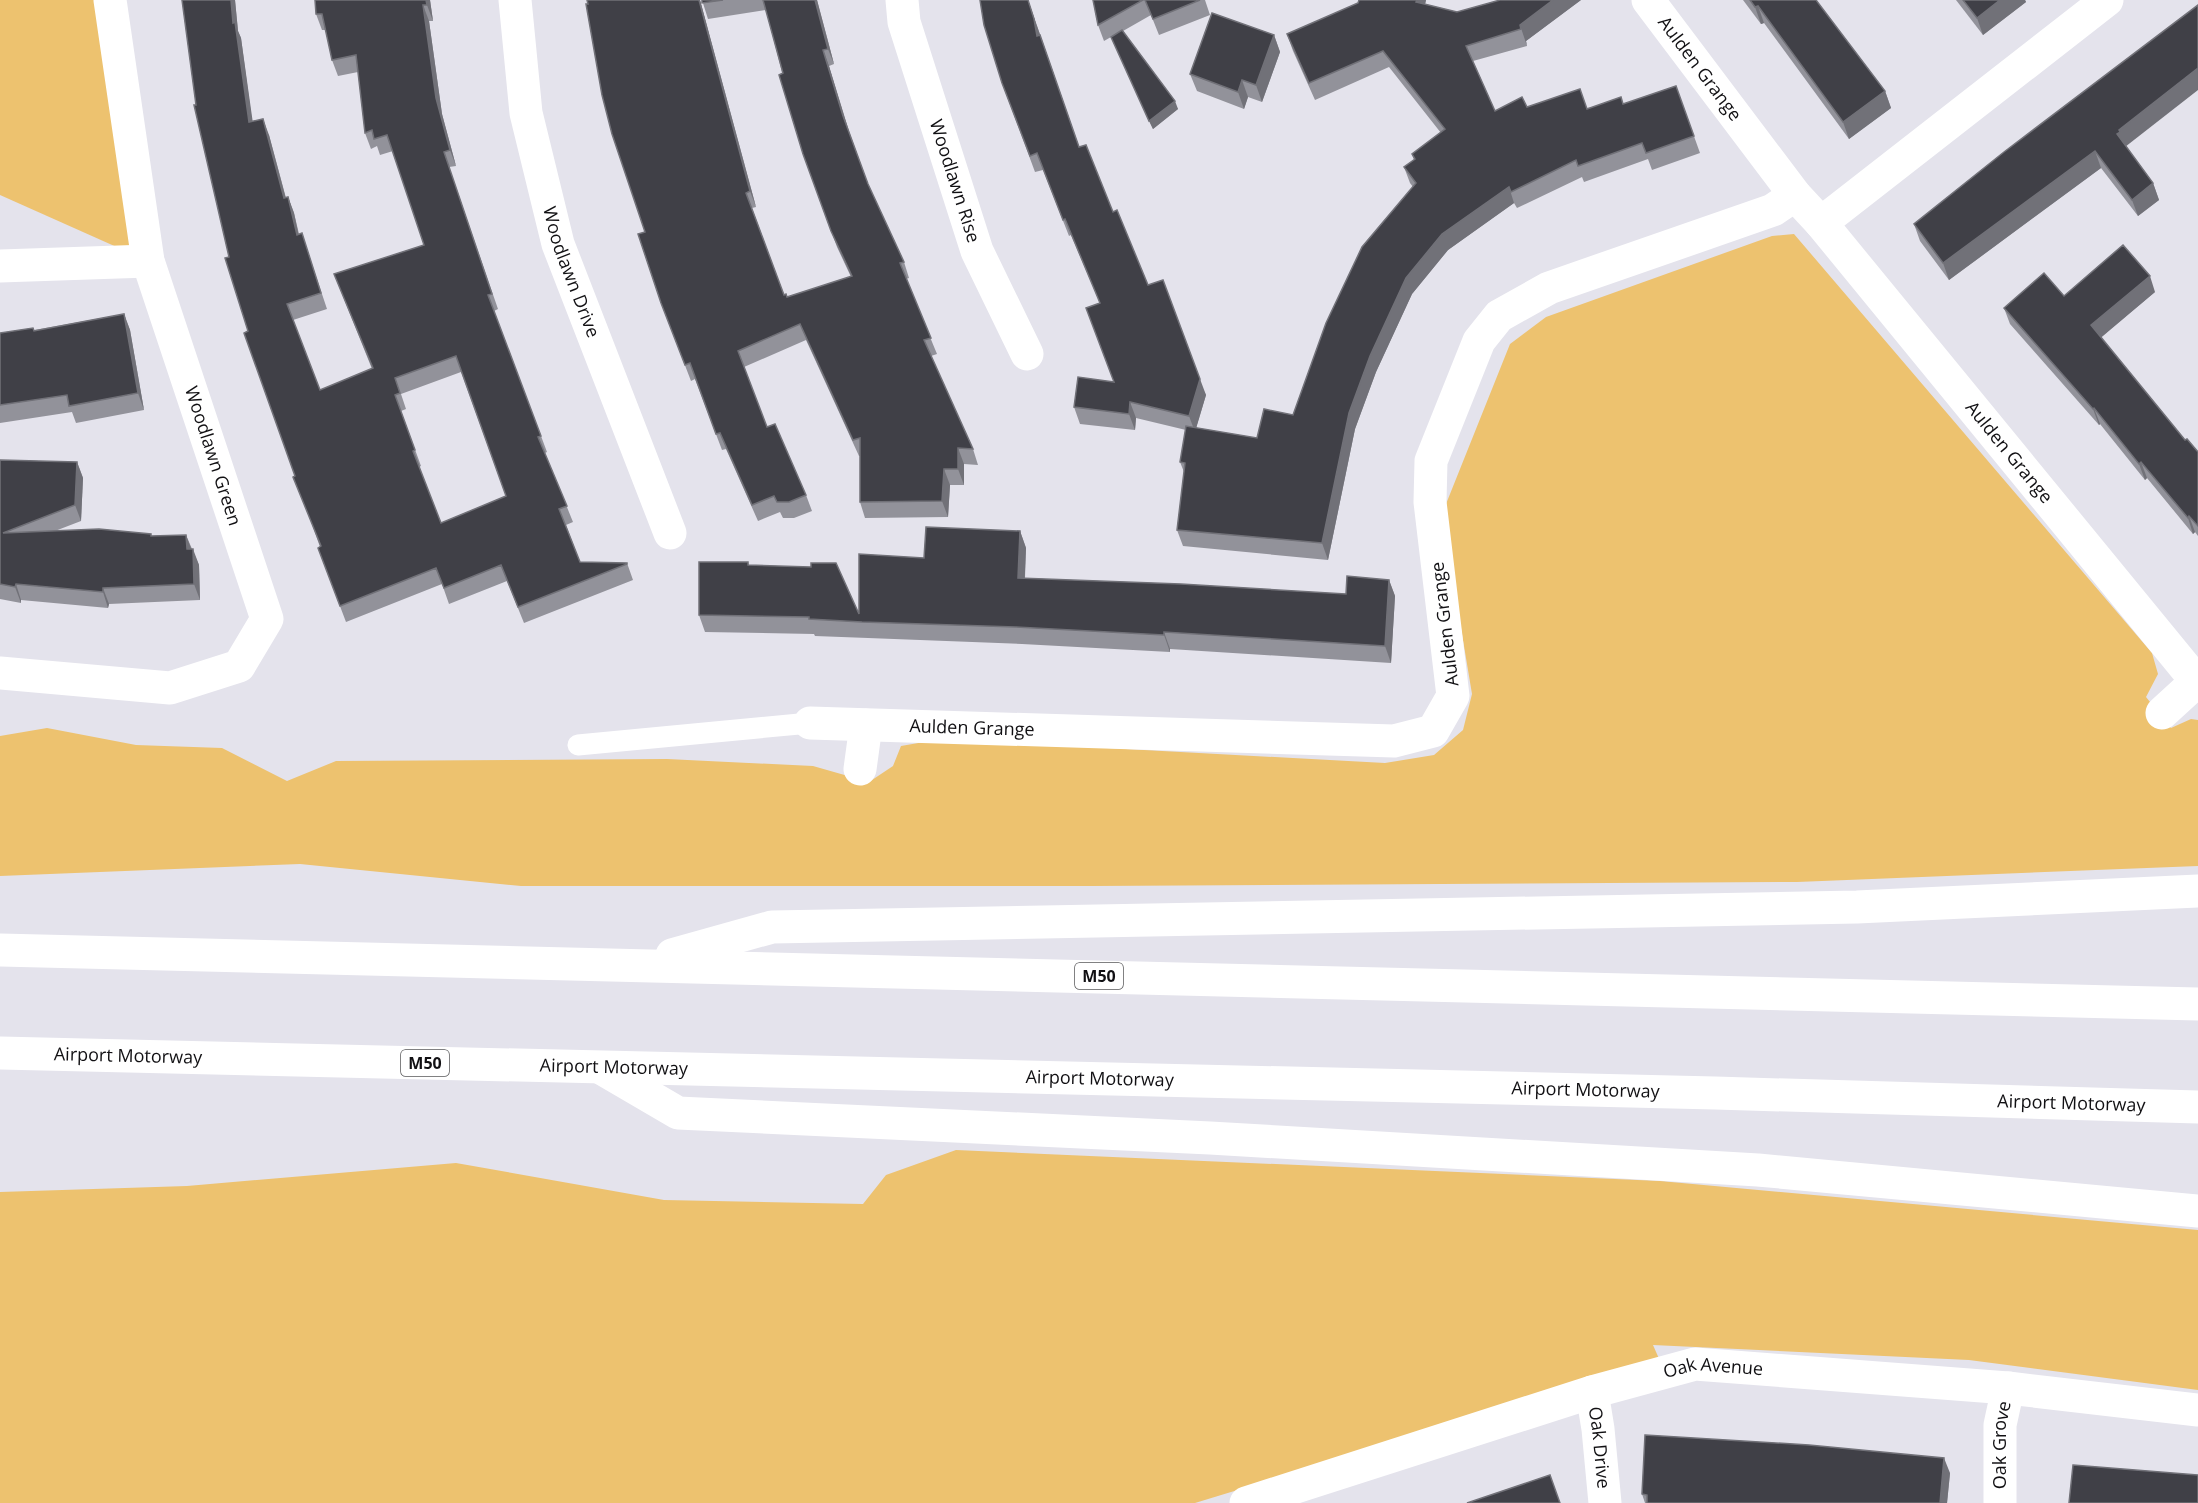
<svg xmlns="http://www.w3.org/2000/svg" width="2198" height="1503" viewBox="0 0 2198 1503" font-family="'Open Sans',sans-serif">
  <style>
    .green { fill: #edc26f }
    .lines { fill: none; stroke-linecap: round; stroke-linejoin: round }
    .service { stroke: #fff; stroke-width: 21 }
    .minor { stroke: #fff; stroke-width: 33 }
    .motorway { stroke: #fff; stroke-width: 33 }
    .wall { fill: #92929a; fill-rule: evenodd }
    .shaded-wall { fill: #717178 }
    .building { fill: #404047; stroke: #717178; stroke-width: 1.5; fill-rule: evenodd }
    .labels { text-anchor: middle; stroke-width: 6; stroke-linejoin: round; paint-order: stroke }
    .shield { fill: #fff; stroke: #58585a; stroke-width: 1.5 }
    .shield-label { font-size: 16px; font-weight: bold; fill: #111013 }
    .street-label { font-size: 18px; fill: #111013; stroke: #fff }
  </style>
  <rect width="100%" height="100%" fill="#e4e3ec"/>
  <g class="green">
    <path d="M0,0H113L148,261L0,195Z"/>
    <path d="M1794,234L2152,653L2158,674L2146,697L2171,728L2191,719L2198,720V866L1797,882L1093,886H521L300,864L0,876V736L47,728L136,745L222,748L287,781L336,761L667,759L813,766L869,782L893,766L901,746L924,742L979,741L1385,763L1434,755L1463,730L1472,694L1460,622L1446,504L1510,344L1546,317L1772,236Z"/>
    <path d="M956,1150L1660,1181L2198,1230V1390L1969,1360L1653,1345L1660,1361L1195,1503H0V1192L187,1186L456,1163L664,1200L863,1204L886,1175Z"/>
  </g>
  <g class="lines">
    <path class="service" d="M578,745L810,723"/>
    <g class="minor">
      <path id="s1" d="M515,0L526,113L558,244L670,533"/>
      <path id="s2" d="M902,0L904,22L977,251L1027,354"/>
      <path id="s3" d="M1648,0L1795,195L1821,223L2198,683"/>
      <path d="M1821,223L2107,0"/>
      <path d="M0,266L148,261"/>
      <path d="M0,673L170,688L239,666L267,619L148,261L110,0"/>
      <path d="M2162,713L2197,681"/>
      <path id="s4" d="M810,723L1394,741L1433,731L1453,696L1430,502L1431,461L1479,341L1499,316L1549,288L1773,210L1795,195"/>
      <path d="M860,769L866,725"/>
      <path id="s5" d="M1592,1392L1598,1429L1605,1503"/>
      <path id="s6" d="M1246,1503L1592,1392L1695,1364L2008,1388L2198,1410"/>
      <path id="s7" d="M2000,1503V1425L2008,1388"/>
    </g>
    <g class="motorway">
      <path d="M0,950L2198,1004"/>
      <path d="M672,955L772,927L1857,907L2198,891"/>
      <path id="s8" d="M0,1053L1715,1093L2198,1107"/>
      <path d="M601,1068L678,1113L1210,1138L1758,1170L2198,1211"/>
    </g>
  </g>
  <g class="wall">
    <path d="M182,0H235L238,31L241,38L252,121L269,135L286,198L288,197L294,213L299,234L307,249L327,309L293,320L320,390L372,369L334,274L424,245L393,151L380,155L377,146L371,149L365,133L358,72L338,76L332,60L326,30H322L316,14L430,0L433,21H429L442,114L456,166L449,167L498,309L494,311L547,452L545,453L573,522L566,525L580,562L627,563L633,580L524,623L507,581L449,604L442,584L346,622L318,548L320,547L295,476L248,331L229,257L196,105ZM461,372L506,496L441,523L419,467L421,466L401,411L406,409L401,394Z"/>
    <path d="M587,0H700L756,207L752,208L784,295L787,297L851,277L837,247L803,154L766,10L708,19L702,0H817L834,64L829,66L849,131L868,184L904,262L909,278L906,279L937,354L931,356L973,449L978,465L964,464V485H950L948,517L865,518L860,502V456H859L806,340L744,367L767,427L806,495L812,511L794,518H783L780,512L758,521L726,449L722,450L695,379L691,381L661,303L645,232Z"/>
    <path d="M1028,0L1079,147L1113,212L1148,285L1206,395L1196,428L1257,438L1293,415L1413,187L1410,183L1404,167L1414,160L1412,154L1441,133L1389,67L1315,100L1293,51L1287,34L1426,0L1425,4L1457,12L1581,0L1526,41L1527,46L1473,61L1495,111L1527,107L1587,108L1623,104L1676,86L1700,153L1652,170L1648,159L1584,182L1582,177L1517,208L1514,203L1448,250L1412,294L1376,372L1355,429L1328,560L1183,546L1177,530L1184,472L1180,462L1186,430L1136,418L1135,430L1080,424L1074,407L1114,382L1100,303L1071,235L1069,236L1043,170L1035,172L1002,83Z"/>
    <path d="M1093,0H1205L1210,15L1159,35L1151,15L1123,31L1178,109L1153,129L1111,37L1104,41L1098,25Z"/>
    <path d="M1743,0H1816L1885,91L1891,108L1849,139L1764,23L1761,24Z"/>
    <path d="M1956,0H2025L2026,2L1983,35Z"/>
    <path d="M1274,35L1280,52L1262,102L1248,97L1244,109L1197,91L1190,74Z"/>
    <path d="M2126,146L2153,183L2159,200L2138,216L2101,168L1949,280L1920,241L1914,224L2004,152Z"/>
    <path d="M2155,292L2101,337L2185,440L2198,452V536L2195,532L2193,534L2147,478L2145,480L2100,424L2099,425L2010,324L2004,308L2064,296Z"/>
    <path d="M124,314L130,330L144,410L76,423L72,412L0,423V333L34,330Z"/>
    <path d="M0,460L77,462L83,478L81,521L55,531L152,536L186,535L199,565L200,600L109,604L108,608L21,600V603L0,599Z"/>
    <path d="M1020,531L1026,548L1025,578L1346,594L1389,580L1395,596L1391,663L1170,649V652L1022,644L868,638L815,636L814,634L705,632L699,615L748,562L749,565L859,614L924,558Z"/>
    <path d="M1950,1473L1947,1503H1645L1642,1494Z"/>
  </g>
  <g class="shaded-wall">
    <path d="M231,0H235L238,31L241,38L255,138L249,122L233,23Z"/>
    <path d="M426,0H430L433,21L427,5Z"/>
    <path d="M699,0H700L756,207L750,191Z"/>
    <path d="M815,0H817L834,64L828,49Z"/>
    <path d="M1028,0L1085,164L1037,36Z"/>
    <path d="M1417,0H1426L1422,18L1416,2Z"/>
    <path d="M1553,0H1581L1526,41L1527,46L1520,25Z"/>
    <path d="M2000,0H2025L2026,2L1983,35L1977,18Z"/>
    <path d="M423,5L429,21L442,114L456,166L450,150L436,98Z"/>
    <path d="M1758,6L1764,23L1761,24L1755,7Z"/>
    <path d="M1274,35L1280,52L1262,102L1256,85Z"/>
    <path d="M823,50L829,66L849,132L843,116Z"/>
    <path d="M2198,68V90L2125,147L2117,134L2119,130Z"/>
    <path d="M1242,80L1248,97L1244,109L1238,92Z"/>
    <path d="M1885,91L1891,108L1849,139L1843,122Z"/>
    <path d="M1175,101L1178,109L1153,129L1149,121Z"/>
    <path d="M263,119L269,135L290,214L284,198Z"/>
    <path d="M2095,151L2101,168L1949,280L1943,263Z"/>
    <path d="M2153,183L2159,200L2138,216L2132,200Z"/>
    <path d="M1509,187L1514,203L1448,250L1412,294L1376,372L1355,429L1328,560L1322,543L1349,413L1370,356L1406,278L1442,234Z"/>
    <path d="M288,197L294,213L302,251L297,235Z"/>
    <path d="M2150,276L2155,292L2097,341L2091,325Z"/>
    <path d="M124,314L130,330L144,410L138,393Z"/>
    <path d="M1200,379L1206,395L1195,432L1189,416Z"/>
    <path d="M1130,402L1136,418L1135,430L1129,414Z"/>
    <path d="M2094,408L2100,424L2099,425L2093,409Z"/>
    <path d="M958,448L964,464V485L958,469Z"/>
    <path d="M77,462L83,478L81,521L75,505Z"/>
    <path d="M2141,462L2147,478L2145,480L2139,464Z"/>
    <path d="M944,469L950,485L948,517L942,501Z"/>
    <path d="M2189,516L2195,532L2193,534L2188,518Z"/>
    <path d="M1020,531L1026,548L1024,594L1018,578Z"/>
    <path d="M186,535L192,551L187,549Z"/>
    <path d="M193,549L199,565L200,600L194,584Z"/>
    <path d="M1389,580L1395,596L1391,663L1385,646Z"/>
    <path d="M16,584L21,600V603L15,587Z"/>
    <path d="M103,588L109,604L108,608L103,592Z"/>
    <path d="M1164,632L1170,649V652L1164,635Z"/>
    <path d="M1944,1458L1950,1473L1947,1503H1940Z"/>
  </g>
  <g class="building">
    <path d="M182,0H231L233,23L235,22L249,122L263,119L284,198L288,197L297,235L302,233L321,293L287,304L320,390L373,368L334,274L424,245L387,135L374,139L372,130L365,133L356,55L332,60L322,14H316L315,0H426L427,5H423L436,98L450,150L444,152L492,294L488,295L541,436L538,437L567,506L559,509L580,562L627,563V564L518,607L501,565L444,588L436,568L340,606L318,548L321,546L293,477L295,476L244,333L248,331L225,258L229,257L194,105H196ZM456,356L506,496L441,523L413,451L415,450L395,395L400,393L395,378Z"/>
    <path d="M587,0H699L750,191L746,193L784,295L786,294L787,297L852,276L831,231L803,154L779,75L783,73L763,0H815L828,49L823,50L843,116L868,184L904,262L900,263L931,338L924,340L973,449L958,448V469H944L942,501L860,502V438L853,440L800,324L738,351L767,427L775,424L806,495L789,502H777L774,496L752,505L720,433L716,434L690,363L685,365L661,303L638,234L645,232L612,134L602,95L586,4H588Z"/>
    <path d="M702,0H723L702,3Z"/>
    <path d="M980,0H1028L1034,19L1037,36L1040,35L1079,147L1086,145L1113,212L1117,210L1148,285L1163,280L1200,379L1189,416L1130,402L1129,414L1074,407L1078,377L1114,382L1086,308L1100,303L1065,219L1063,220L1037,153L1030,156L1002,83L984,25Z"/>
    <path d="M1093,0H1143L1098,25Z"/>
    <path d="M1145,0H1200L1153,19Z"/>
    <path d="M1359,0H1417L1416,2L1457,12L1500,0H1553L1520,25L1521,29L1466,46L1495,111L1522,97L1527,107L1580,89L1587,109L1621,97L1623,104L1676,86L1694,136L1646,153L1642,143L1578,166L1576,160L1511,192L1509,187L1442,234L1406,278L1370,356L1349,413L1322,543L1177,530L1185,463L1180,462L1186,426L1257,438L1264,409L1293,415L1326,323L1362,247L1416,183L1404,167L1415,159L1412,154L1445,129L1383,51L1309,83L1287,34L1358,3Z"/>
    <path d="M1750,0H1816L1885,91L1843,122L1758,6L1755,7Z"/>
    <path d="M1963,0H2000L1977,18Z"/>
    <path d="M2198,5V68L2119,130L2120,132L2117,134L2153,183L2132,200L2095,151L1943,263L1914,224L2004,152Z"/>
    <path d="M1212,13L1274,35L1256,85L1242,80L1238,92L1190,74Z"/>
    <path d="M1122,30L1175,101L1149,121L1111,37Z"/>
    <path d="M2123,245L2150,276L2091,325L2185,440L2187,439L2198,452V526L2189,516L2188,518L2141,462L2139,464L2094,408L2093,409L2004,308L2044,273L2064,296Z"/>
    <path d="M124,314L138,393L69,406L67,395L0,405V333L33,328L34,331Z"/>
    <path d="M0,460L77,462L75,505L3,533L99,529L151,534V536L186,535L187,549H193L194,584L103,588V592L16,584L15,587L0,584Z"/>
    <path d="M926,527L1020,531L1018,578L1181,584L1346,594L1347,576L1389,580L1385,646L1164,632V635L1016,627L862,622L809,619V617L699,615V562H748V565L811,567V563H836L859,614V554L924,558Z"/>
    <path d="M1645,1435L1809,1445L1944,1458L1940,1503H1647V1495L1642,1494Z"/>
    <path d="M2073,1465L2198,1475V1503H2069Z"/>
    <path d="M1550,1475L1560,1503H1467Z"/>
  </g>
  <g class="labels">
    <g class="shield">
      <rect x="1075" y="963" width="48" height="26" rx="4.5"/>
      <rect x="401" y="1050" width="48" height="26" rx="4.5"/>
    </g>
    <g class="shield-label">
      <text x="1099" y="982">M50</text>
      <text x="425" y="1069">M50</text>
    </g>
    <g class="street-label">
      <text dy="6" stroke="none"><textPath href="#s3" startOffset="86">Aulden Grange</textPath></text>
      <text dy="6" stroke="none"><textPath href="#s2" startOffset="189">Woodlawn Rise</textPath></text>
      <text dy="6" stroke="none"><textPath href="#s1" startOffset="279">Woodlawn Drive</textPath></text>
      <text dy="6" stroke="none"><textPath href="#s3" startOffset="579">Aulden Grange</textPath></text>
      <text transform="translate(213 456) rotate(72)" y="6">Woodlawn Green</text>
      <text transform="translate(1445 624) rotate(-97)" y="6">Aulden Grange</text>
      <text dy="6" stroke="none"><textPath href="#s4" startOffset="162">Aulden Grange</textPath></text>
      <text dy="6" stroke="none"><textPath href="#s8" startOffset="128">Airport Motorway</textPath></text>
      <text dy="6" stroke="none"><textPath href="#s8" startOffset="614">Airport Motorway</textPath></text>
      <text dy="6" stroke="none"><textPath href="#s8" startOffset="1100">Airport Motorway</textPath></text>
      <text dy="6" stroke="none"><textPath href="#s8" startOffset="1586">Airport Motorway</textPath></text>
      <text dy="6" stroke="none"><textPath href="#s8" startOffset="2072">Airport Motorway</textPath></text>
      <text dy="6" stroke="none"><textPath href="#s6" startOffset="488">Oak Avenue</textPath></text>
      <text dy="6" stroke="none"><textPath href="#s7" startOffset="58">Oak Grove</textPath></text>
      <text dy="6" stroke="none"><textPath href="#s5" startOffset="56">Oak Drive</textPath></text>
    </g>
  </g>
</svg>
